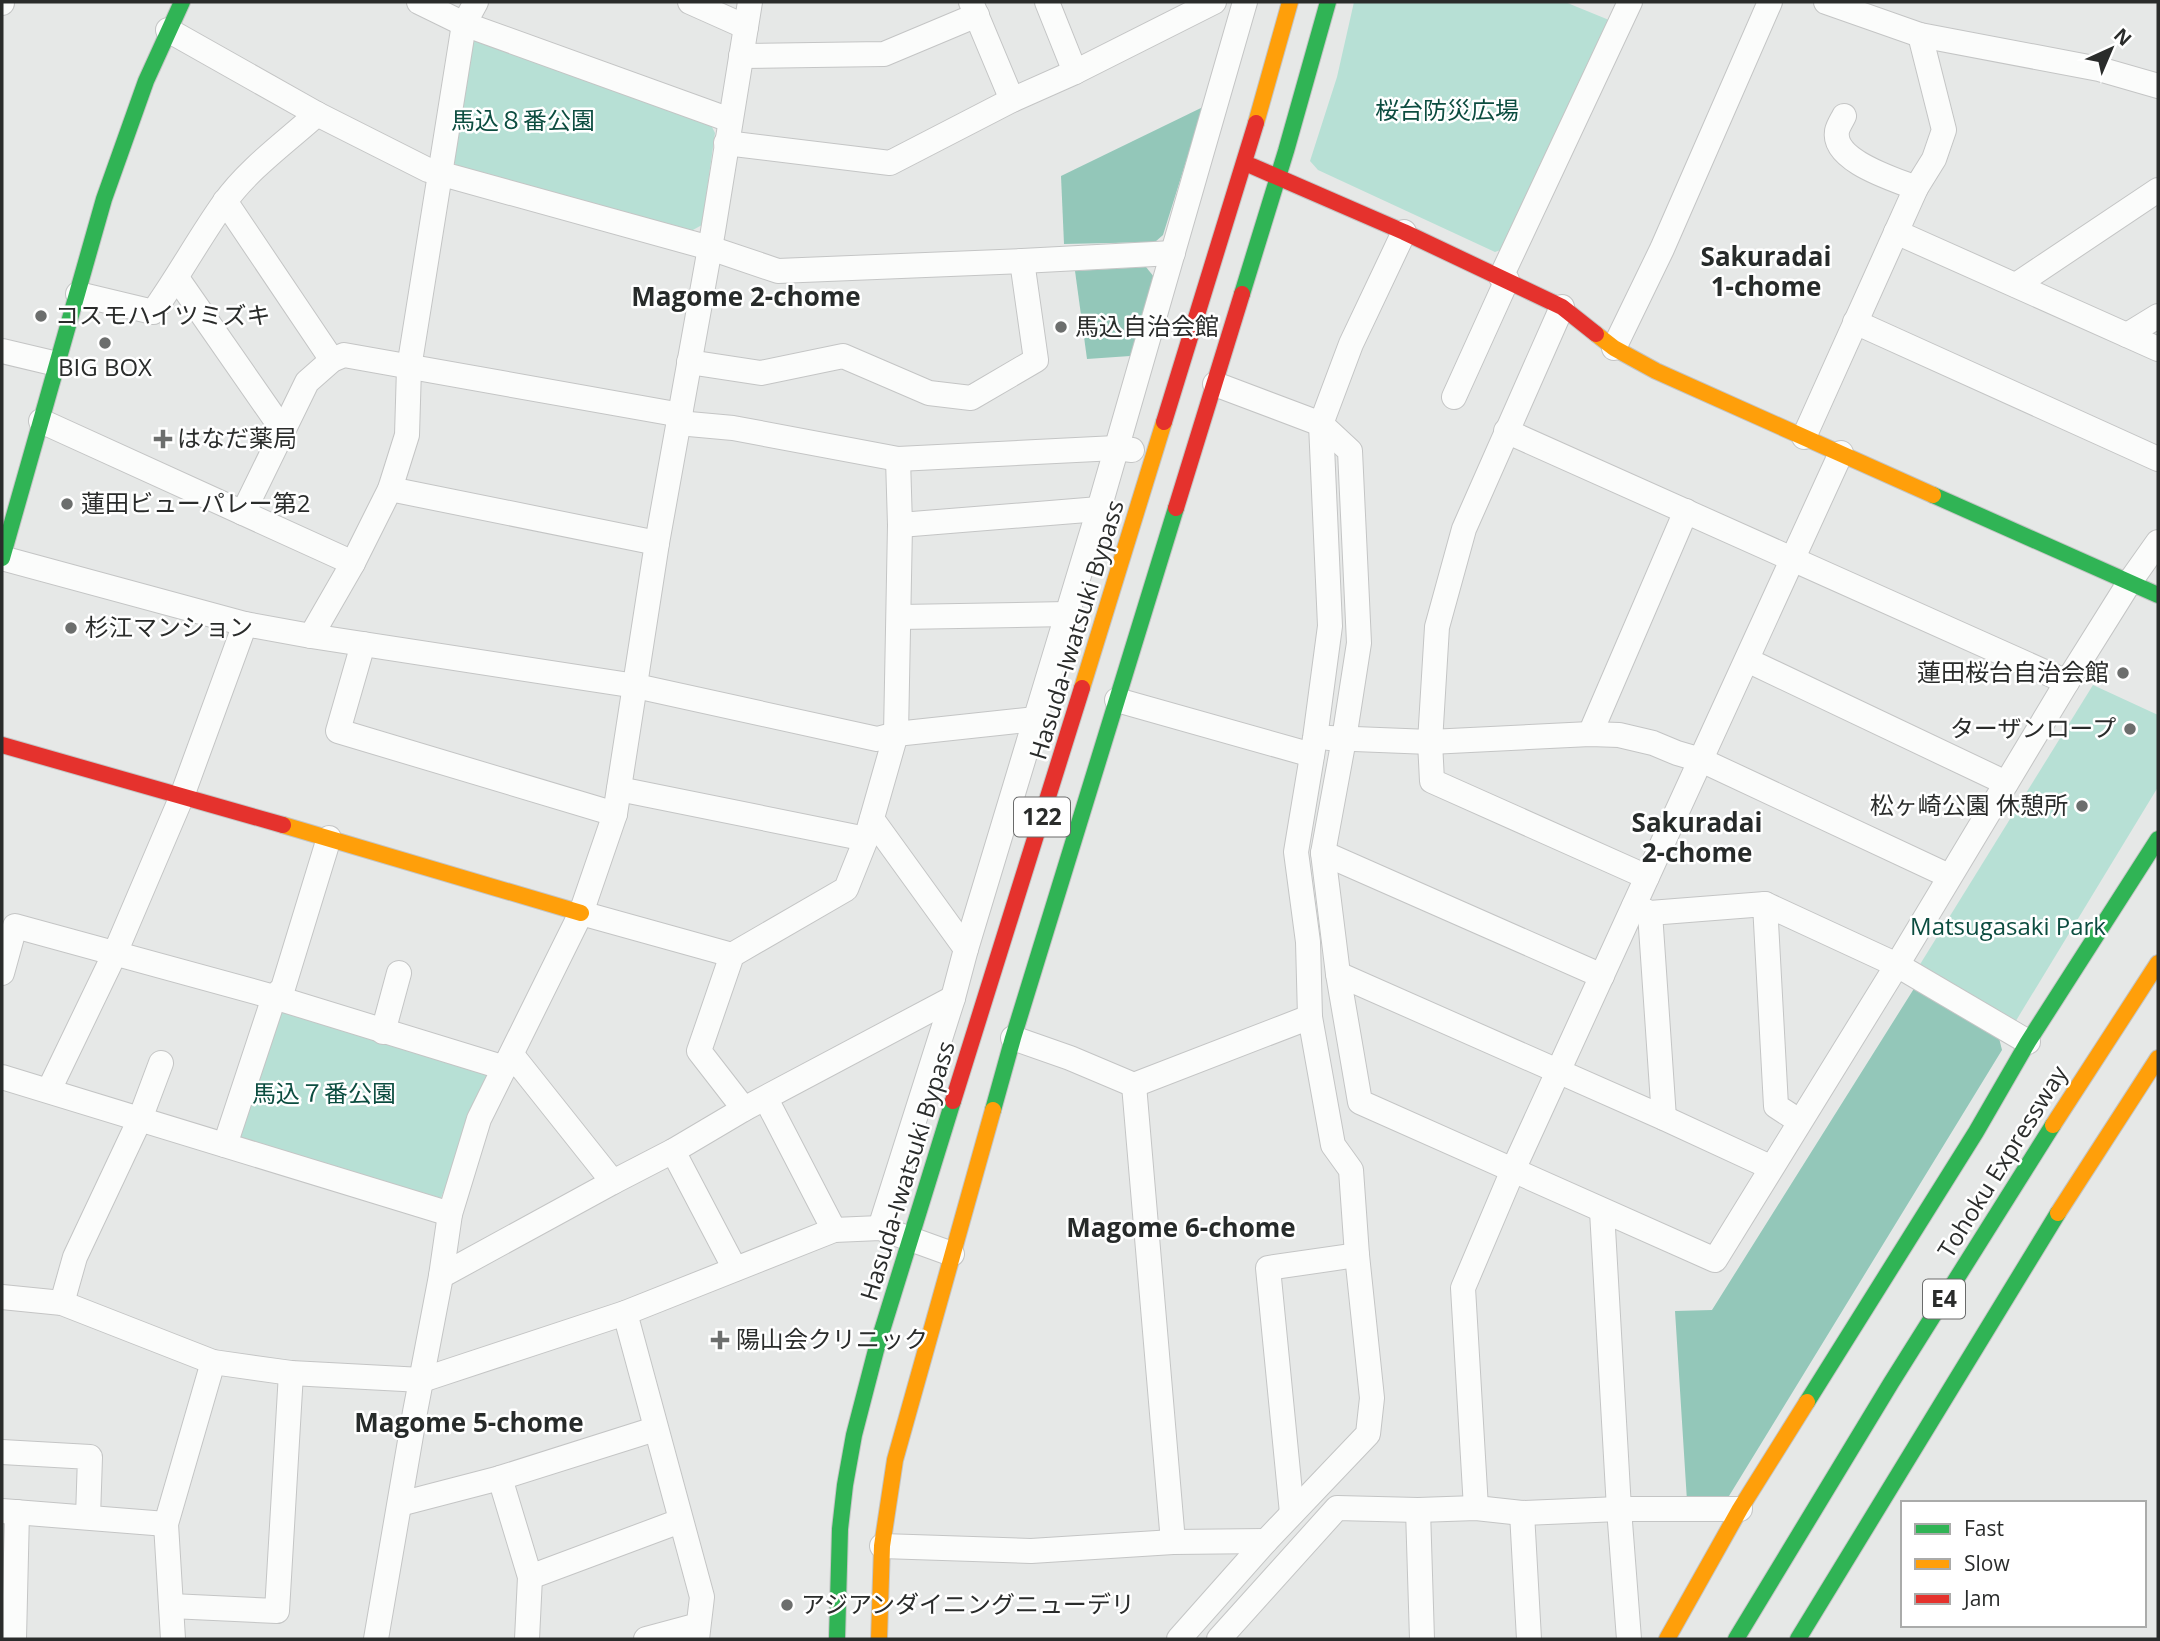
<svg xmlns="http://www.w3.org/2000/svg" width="2160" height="1641" viewBox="0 0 2160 1641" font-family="'Open Sans','Noto Sans JP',sans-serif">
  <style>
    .green { fill: #b7e0d5 }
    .water { fill: #93c7b9 }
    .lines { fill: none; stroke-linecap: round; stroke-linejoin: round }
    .street-casing { stroke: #c4c5c5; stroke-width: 26 }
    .fast-casing { stroke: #c4c5c5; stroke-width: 18 }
    .slow-casing { stroke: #c4c5c5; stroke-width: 18 }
    .jam-casing { stroke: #c4c5c5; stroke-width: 18 }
    .street { stroke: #fbfcfb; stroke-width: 24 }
    .fast { stroke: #30b455; stroke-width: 16 }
    .slow { stroke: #ff9f0a; stroke-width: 16 }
    .jam { stroke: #e5322d; stroke-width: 16 }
    .poi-dot { fill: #6c6e6d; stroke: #fff; stroke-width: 2.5 }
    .labels { text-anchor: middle; stroke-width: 5; stroke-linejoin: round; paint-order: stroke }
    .shield { fill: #fff; stroke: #6a6b6b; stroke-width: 2 }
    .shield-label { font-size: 23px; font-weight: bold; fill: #2a2c2b }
    .park-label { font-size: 24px; fill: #0c4d40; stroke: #fff }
    .poi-label { font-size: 24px; fill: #2a2c2b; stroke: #fff; text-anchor: start }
    .street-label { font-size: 24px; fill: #2a2c2b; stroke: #fff }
    .neighbourhood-label { font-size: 26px; font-weight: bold; fill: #272b2a; stroke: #fff }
  </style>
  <rect width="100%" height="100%" fill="#e6e8e7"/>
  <g class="green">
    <path d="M1354,2H1565L1609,20L1506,248L1495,252L1318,170L1310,161L1337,77Z"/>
    <path d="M476,34L710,123L715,133L702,225L691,231L461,171L452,160L469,42Z"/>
    <path d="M2093,685L2158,715V787L2014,1024L1919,966Z"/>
    <path d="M278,1010L489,1074L441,1198L235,1137Z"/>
  </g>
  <g class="water">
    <path d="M1203,107L1163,235L1155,242L1064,244L1061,176Z"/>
    <path d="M1146,267L1154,277L1130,356L1087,359L1075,271Z"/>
    <path d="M1915,987L1999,1038L2002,1050L1729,1496L1687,1501L1675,1311L1712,1310Z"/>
  </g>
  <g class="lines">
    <g class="street-casing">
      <g id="street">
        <path d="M419,2L464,24L730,120"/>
        <path d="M690,2L746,27"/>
        <path d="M971,2L1012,100"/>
        <path d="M1047,2L1075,72"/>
        <path d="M1826,2L1920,35L2099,69L2158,86"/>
        <path d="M2,3V2"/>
        <path d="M168,30L317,114L428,170L710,248L778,271L1022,261L1173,253"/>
        <path d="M741,56L884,54L977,15"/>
        <path d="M1844,116C1842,120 1838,126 1837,131C1832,161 1894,179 1916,188"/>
        <path d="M726,143L890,163L1012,100L1075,72L1214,2"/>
        <path d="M225,201L332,360"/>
        <path d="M1896,232L2158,349"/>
        <path d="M1501,277L1630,2"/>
        <path d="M177,278L282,429"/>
        <path d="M2016,285L2158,190"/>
        <path d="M78,294L153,312C178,277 199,238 224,203C248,169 286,142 317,114"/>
        <path d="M1562,307L1464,529L1437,627L1430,742L1432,781L1647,877"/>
        <path d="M1855,322L2158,459"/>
        <path d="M2127,335L2158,316"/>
        <path d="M1614,348L1662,249L1770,2"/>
        <path d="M2,351L57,364"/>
        <path d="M689,362L761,373L843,356L929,393L971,398L1036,360L1022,261"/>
        <path d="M1215,384L1321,424L1350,451L1359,643L1344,739L1323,853L1338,974L1360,1102L1715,1260L1897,965L2067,682L2129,583L2158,542"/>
        <path d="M1454,397L1507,280"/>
        <path d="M41,421L353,563"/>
        <path d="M678,423L733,428L898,459L1116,448L1132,450"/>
        <path d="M1506,431L2067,682"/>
        <path d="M1804,437L1916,188L1934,159L1944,130L1920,35"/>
        <path d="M390,489L657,543"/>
        <path d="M243,513L307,382L332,360L344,355L681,415"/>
        <path d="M900,525L1099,509"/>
        <path d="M2,558L245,624L311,636L636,686L877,739L896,734L1036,719"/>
        <path d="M900,617L1067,614"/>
        <path d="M311,636L353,563L390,489L407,435L409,368L464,24L476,2"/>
        <path d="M363,644L338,731L615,814"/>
        <path d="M1747,660L2006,783"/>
        <path d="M1117,700L1312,755"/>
        <path d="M1590,734L1686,511"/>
        <path d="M1329,738L1430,742L1590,734L1619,735L1653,743L1677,753L1701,760L1949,876"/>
        <path d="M619,789L866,839"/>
        <path d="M872,819L966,949"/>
        <path d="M1323,853L1602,976"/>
        <path d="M1765,904L1776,1106L1799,1121"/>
        <path d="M1634,906L1650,913L1765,904L1897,965L2028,1042"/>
        <path d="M581,913L732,955"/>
        <path d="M1650,913L1664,1118"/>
        <path d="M2,973L15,926L274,997L505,1068"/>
        <path d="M1338,974L1664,1118L1770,1167"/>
        <path d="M383,1032L399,973"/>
        <path d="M1013,1038L1070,1058L1134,1085L1310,1017"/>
        <path d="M512,1055L613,1182"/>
        <path d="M2,1077L450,1214"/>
        <path d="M1134,1085L1173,1542"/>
        <path d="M49,1090L115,953L182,796L245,624"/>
        <path d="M766,1099L834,1230"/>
        <path d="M744,1109L699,1051L732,955L846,889L866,839L896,734L900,525L898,459"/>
        <path d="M225,1145L274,997L283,988L329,838"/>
        <path d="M673,1151L735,1269"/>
        <path d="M1602,1211L1619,1509L1629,1639"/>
        <path d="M880,1228L953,998L966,949L1099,509L1245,2"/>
        <path d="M441,1276L613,1182L673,1151L744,1109L953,998"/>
        <path d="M2,1297L62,1303L213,1362L291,1373L422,1380L625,1313L834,1230L880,1228L952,1254"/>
        <path d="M62,1303L75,1257L140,1119L161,1063"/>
        <path d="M625,1313L702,1597L697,1639"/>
        <path d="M2,1452L90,1457L88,1517"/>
        <path d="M500,1478L530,1577L527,1639"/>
        <path d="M400,1504L500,1478L655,1429"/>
        <path d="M1476,1508L1463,1288L1513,1170L1841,453"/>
        <path d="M1418,1510L1422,1639"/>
        <path d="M2,1511L166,1524"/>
        <path d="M1292,1513L1268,1268L1357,1255"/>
        <path d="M1522,1513L1529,1639"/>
        <path d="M882,1546L1031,1551L1173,1542L1266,1541"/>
        <path d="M530,1577L680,1521"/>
        <path d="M171,1606L277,1611L291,1373"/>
        <path d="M14,1639L17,1512"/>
        <path d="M173,1639L166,1524L213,1362"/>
        <path d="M376,1639L415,1412L441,1276L450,1214L479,1119L581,913L615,814L657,543L713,231L750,2"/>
        <path d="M646,1639L698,1625"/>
        <path d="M1179,1639L1266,1541L1368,1434L1372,1398L1357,1255L1351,1170L1333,1145L1310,1017L1308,942L1296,852L1315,738L1330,626L1321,424L1351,344L1404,232"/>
        <path d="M1219,1639L1337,1508L1418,1510L1476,1508L1522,1513L1619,1509H1740"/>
      </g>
    </g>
    <g class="fast-casing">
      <g id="fast">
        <path d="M1242,294L1286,151L1328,2"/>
        <path d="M1933,495L2158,595"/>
        <path d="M2,558L104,199L146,81L182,2"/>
        <path d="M993,1110L1013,1038L1176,508"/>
        <path d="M1807,1402L1976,1132L2028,1042L2158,839"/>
        <path d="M837,1639L840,1529L845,1485L854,1435L876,1350L953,1101"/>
        <path d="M1736,1639L1891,1383L2053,1125"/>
        <path d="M1798,1639L2058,1213"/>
      </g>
    </g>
    <g class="slow-casing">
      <g id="slow">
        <path d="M1256,123L1290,2"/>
        <path d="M1596,334L1614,348L1656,371L1933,495"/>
        <path d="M1082,688L1164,422"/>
        <path d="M283,825L581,913"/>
        <path d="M2053,1125L2158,963"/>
        <path d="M2058,1213L2158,1058"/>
        <path d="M879,1639L882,1546L895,1460L993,1110"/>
        <path d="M1667,1639L1740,1509L1807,1402"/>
      </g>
    </g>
    <g class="jam-casing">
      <g id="jam">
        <path d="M1252,166L1404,232L1562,307L1596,334"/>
        <path d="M1164,422L1256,123"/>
        <path d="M1176,508L1242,294"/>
        <path d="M2,745L283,825"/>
        <path d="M953,1101L1082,688"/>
      </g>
    </g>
    <use href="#street" class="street"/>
    <use href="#fast" class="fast"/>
    <use href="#slow" class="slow"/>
    <use href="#jam" class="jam"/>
  </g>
  <g class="poi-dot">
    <circle cx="41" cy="316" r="7"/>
    <circle cx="1061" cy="327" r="7"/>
    <circle cx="105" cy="343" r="7"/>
    <path d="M159.5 428.5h7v7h7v7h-7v7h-7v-7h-7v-7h7z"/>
    <circle cx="67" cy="504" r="7"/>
    <circle cx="71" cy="628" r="7"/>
    <circle cx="2123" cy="673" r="7"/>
    <circle cx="2130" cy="729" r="7"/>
    <circle cx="2082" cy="806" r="7"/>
    <path d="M716.5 1329.5h7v7h7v7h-7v7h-7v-7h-7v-7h7z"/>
    <circle cx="787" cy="1605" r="7"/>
  </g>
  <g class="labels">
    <g class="shield">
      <rect x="1014" y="797.5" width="56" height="39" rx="5"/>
      <rect x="1923" y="1279.5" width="42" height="39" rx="5"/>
    </g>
    <g class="shield-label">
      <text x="1042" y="825">122</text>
      <text x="1944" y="1307">E4</text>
    </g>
    <g class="park-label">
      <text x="1447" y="119">桜台防災広場</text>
      <text x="523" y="129">馬込８番公園</text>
      <text x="2008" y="935">Matsugasaki Park</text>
      <text x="324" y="1102">馬込７番公園</text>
    </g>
    <g class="poi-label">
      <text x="55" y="324">コスモハイツミズキ</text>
      <text x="1075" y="335">馬込自治会館</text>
      <text x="105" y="376" text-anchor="middle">BIG BOX</text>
      <text x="177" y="447">はなだ薬局</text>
      <text x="81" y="512">蓮田ビューパレー第2</text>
      <text x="85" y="636">杉江マンション</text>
      <text x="2109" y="681" text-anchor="end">蓮田桜台自治会館</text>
      <text x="2116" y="737" text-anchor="end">ターザンロープ</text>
      <text x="2068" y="814" text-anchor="end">松ヶ崎公園 休憩所</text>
      <text x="736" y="1348">陽山会クリニック</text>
      <text x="801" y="1613">アジアンダイニングニューデリ</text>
    </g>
    <g class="street-label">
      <text transform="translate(1077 630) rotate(-73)" y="8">Hasuda-Iwatsuki Bypass</text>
      <text transform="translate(2003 1162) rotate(-58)" y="8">Tohoku Expressway</text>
      <text transform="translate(908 1171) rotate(-73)" y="8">Hasuda-Iwatsuki Bypass</text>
    </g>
    <g class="neighbourhood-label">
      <text x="1766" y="266">Sakuradai<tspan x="1766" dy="30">1-chome</tspan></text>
      <text x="746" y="306">Magome 2-chome</text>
      <text x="1697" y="832">Sakuradai<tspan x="1697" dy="30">2-chome</tspan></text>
      <text x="1181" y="1237">Magome 6-chome</text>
      <text x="469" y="1432">Magome 5-chome</text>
    </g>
  </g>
  <rect width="2160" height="1641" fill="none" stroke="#2a2c2b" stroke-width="7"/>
  <rect x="1901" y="1501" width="245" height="126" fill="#ffffff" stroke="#aaabaa" stroke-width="2"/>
  <rect x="1915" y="1524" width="35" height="10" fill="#30b455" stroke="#aaabaa" stroke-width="2"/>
  <text x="1964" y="1536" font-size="21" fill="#2a2c2b">Fast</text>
  <rect x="1915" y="1559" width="35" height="10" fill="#ff9f0a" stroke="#aaabaa" stroke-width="2"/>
  <text x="1964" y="1571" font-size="21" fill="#2a2c2b">Slow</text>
  <rect x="1915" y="1594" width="35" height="10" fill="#e5322d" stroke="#aaabaa" stroke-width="2"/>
  <text x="1964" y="1606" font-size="21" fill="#2a2c2b">Jam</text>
  <g transform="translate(2111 49) rotate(44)" stroke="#ffffff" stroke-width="5" paint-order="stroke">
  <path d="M0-5L12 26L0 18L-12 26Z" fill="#2a2c2b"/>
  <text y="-10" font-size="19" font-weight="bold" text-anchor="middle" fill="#2a2c2b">N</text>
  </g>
</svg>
